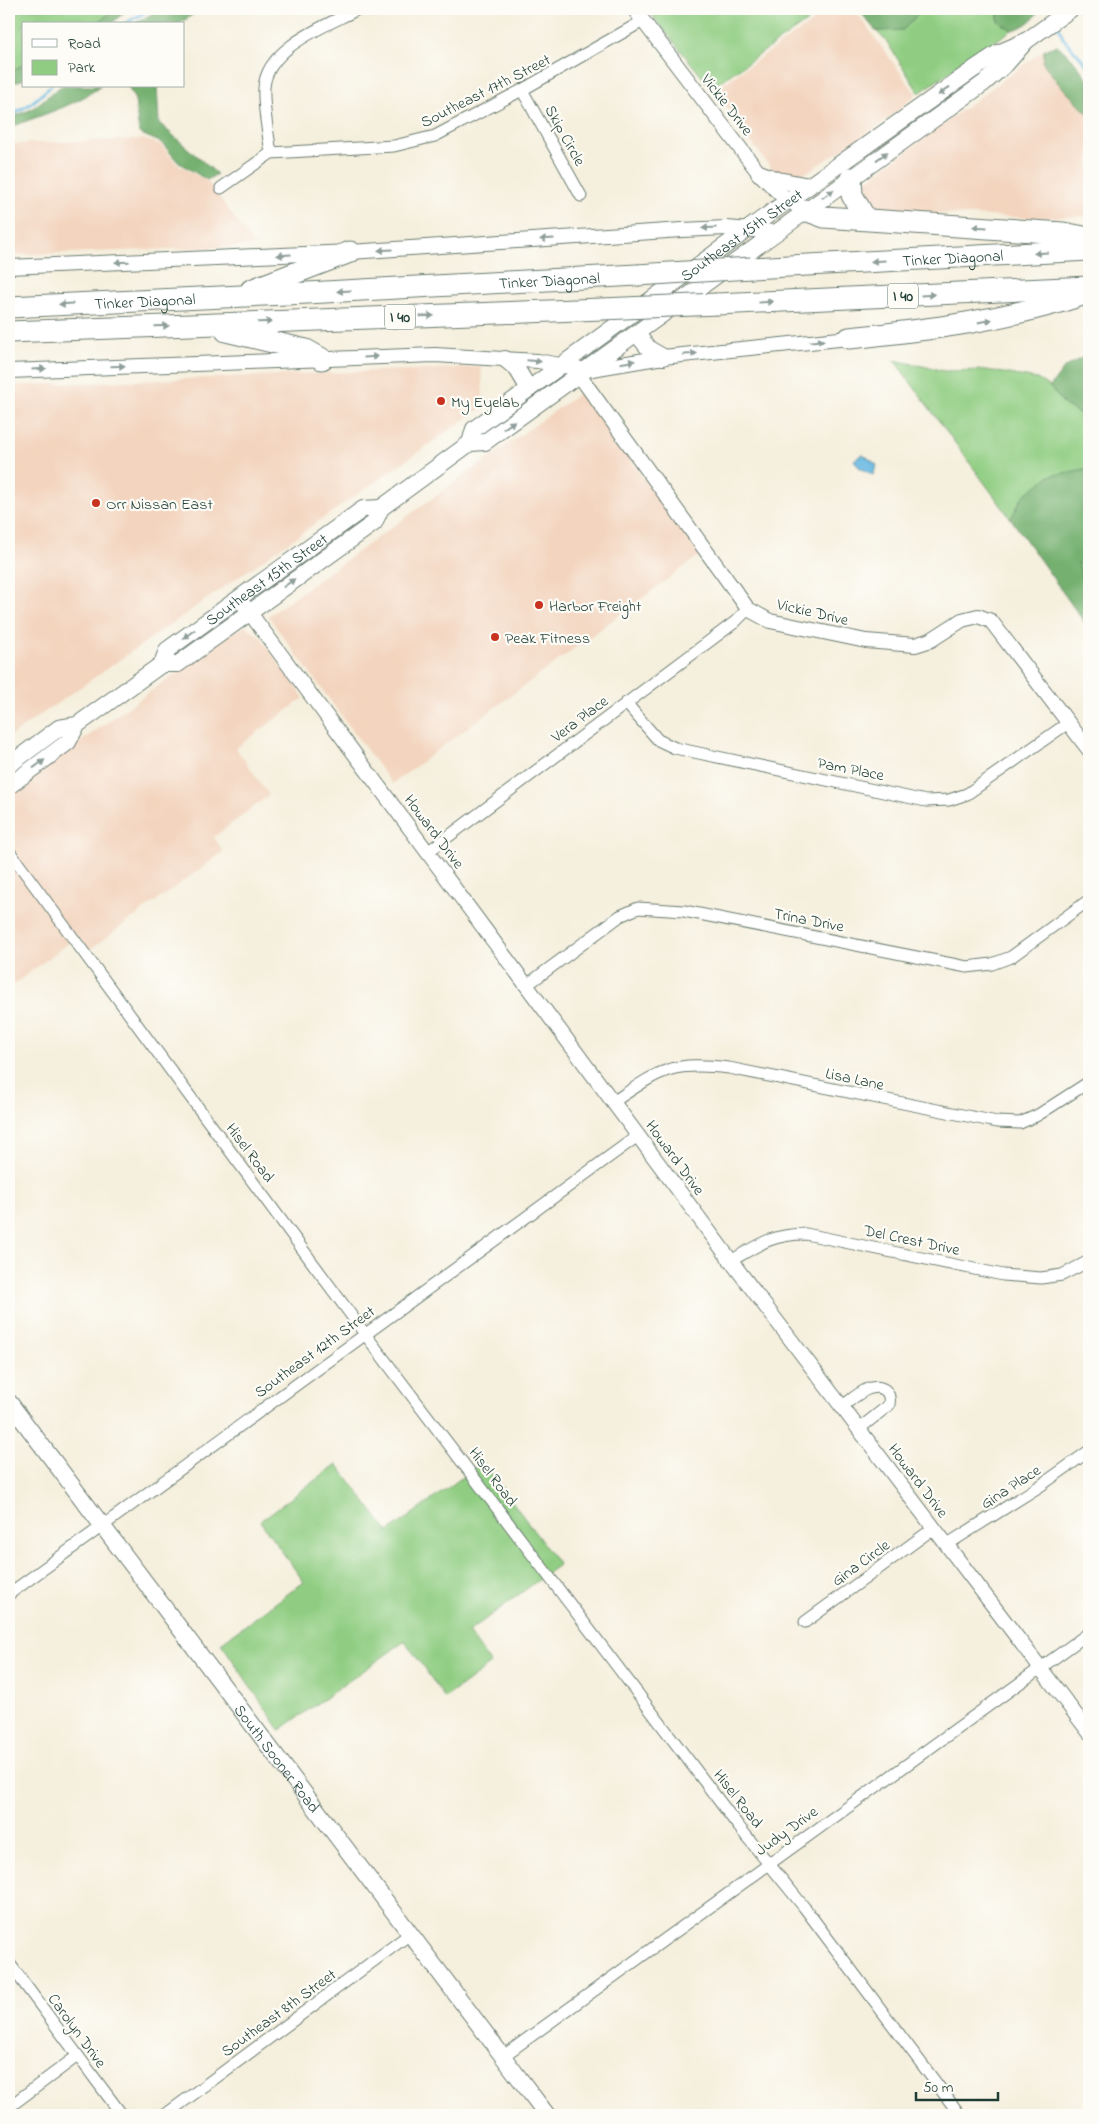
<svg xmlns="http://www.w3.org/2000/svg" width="1098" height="2124" viewBox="0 0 1098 2124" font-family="'Indie Flower',sans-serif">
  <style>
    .built { fill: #f3d4be }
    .green { fill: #90cd82; stroke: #58855b }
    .forest { fill: #74b070; stroke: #4a7652 }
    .water { fill: #66b8e1; stroke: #427a8a }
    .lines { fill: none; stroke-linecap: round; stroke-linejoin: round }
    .stream { stroke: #66b8e1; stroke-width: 3 }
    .minor-casing { stroke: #6a7b6f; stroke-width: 13 }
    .tertiary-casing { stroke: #6a7b6f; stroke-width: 16 }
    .secondary-casing { stroke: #6a7b6f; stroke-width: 18 }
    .motorway-casing { stroke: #6a7b6f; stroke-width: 23 }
    .minor { stroke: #fff; stroke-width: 11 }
    .tertiary { stroke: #fff; stroke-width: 14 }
    .secondary { stroke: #fff; stroke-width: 16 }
    .motorway { stroke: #fff; stroke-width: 21 }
    .motorway-bridge-casing { stroke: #6a7b6f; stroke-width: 23; stroke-linecap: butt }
    .motorway-bridge { stroke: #fff; stroke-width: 21 }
    .oneway { fill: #8f9e9a }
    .poi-dot { fill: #c8321e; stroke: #fdfcf7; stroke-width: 2 }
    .labels { text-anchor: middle; stroke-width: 4.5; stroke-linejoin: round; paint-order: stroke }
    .shield { fill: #fdfcf7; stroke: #62766e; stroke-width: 1 }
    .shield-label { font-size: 15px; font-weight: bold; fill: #1f3d34 }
    .street-label { font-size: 16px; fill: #1f3d34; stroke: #fdfcf7 }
    .poi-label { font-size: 16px; fill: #1f3d34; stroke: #fdfcf7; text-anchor: start }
  </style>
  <rect width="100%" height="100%" fill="#fdfcf7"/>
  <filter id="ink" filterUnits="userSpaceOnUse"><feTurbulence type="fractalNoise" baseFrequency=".02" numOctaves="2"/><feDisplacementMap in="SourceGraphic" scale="10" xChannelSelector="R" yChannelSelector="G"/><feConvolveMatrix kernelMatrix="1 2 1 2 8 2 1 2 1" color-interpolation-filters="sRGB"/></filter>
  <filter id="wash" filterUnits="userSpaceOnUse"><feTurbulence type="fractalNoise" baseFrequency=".0096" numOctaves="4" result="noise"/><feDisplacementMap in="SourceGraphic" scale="20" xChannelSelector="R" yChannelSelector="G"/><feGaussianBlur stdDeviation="1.12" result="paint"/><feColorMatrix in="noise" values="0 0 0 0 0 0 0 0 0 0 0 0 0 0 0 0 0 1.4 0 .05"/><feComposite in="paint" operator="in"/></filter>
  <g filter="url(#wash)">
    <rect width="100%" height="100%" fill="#f5efdd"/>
    <g class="built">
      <path d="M831,9H854L916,94L885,122L804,174L794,178L775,171L763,158L714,90Z"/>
      <path d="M1044,50L1089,108V216L1031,218L869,210L853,190Z"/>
      <path d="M142,139L160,144L177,164L208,182L255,246L9,255V144Z"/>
      <path d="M481,367L484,406L9,737V386Z"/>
      <path d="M581,392L700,555L392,784L268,616Z"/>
      <path d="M246,626L261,638L304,698L236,748L269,795L214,837L223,852L89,950L78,936L9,988V793L236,630Z"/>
    </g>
    <g class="green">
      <path d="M9,9H115L96,24H24V64L9,73Z"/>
      <path d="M647,9H825L711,88Z"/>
      <path d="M923,9H998V21L1012,30L919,93L887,42L876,31L903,30Z"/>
      <path d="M894,360L945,371L987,370L1037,379L1050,387L1065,405L1089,419V468L1022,497L1011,519Z"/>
      <path d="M1089,552V596L1084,589L1078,562Z"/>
      <path d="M483,1462L559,1565L468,1632L491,1664L445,1698L405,1641L280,1730L221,1643L304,1582L260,1521L337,1464L388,1532Z"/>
    </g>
    <g class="forest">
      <path d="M115,9H128L111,24H96Z"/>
      <path d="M160,9H201L179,24H134Z"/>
      <path d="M858,9H923L903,30L876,31Z"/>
      <path d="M998,9H1039C1037,18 1021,29 1012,30L998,21Z"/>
      <path d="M1057,45L1072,58L1089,81V115L1059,84L1043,63L1044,50Z"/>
      <path d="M24,64V79L9,85V73Z"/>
      <path d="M61,86H101C71,108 42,114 9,128V118L32,109Z"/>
      <path d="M128,86H157L159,123L217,174L207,180L178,162L162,143L139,133L135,100Z"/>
      <path d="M1089,354V419L1065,405L1050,387L1065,367Z"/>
      <path d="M1089,468V552L1078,563L1084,589L1089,596V629L1011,519L1022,497L1049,476Z"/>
    </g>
    <path class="water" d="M863,454L877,465L873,475L859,467L854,460Z"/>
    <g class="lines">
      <g class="stream">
        <path d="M124,24L151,9"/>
        <path d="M1058,25L1063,38L1089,67"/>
        <path d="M9,114C26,110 38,98 51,86"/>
      </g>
    </g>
  </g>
  <g filter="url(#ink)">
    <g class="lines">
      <g class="minor-casing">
        <g id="minor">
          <path d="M522,90L581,196"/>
          <path d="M271,153C268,132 263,109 264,88C266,47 328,25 358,9"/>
          <path d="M221,188L271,153L394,146L435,136L522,90L643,21"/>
          <path d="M626,703L658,740L675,748L926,801L949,800L967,794L1068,723"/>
          <path d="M9,851L365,1334L739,1827L804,1907L960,2115"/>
          <path d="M429,851L735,622L748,609"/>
          <path d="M527,985L620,916L638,908L684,911L967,967L992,964L1011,957L1089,900"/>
          <path d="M613,1102C661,1070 670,1061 729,1068L997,1122L1020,1123L1038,1115L1089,1082"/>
          <path d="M731,1261C759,1244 773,1234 806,1234L1003,1275L1041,1278L1062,1275L1089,1261"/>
          <path d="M841,1407C853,1399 871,1380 885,1390C890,1394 890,1399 889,1405L859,1429"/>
          <path d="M946,1545L1040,1486L1089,1451"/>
          <path d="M9,1594L639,1135"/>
          <path d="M805,1622L934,1528"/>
          <path d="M9,1963L122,2115"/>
          <path d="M502,2057L1089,1633"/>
          <path d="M9,2107L76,2057"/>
          <path d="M165,2115L410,1934"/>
        </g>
      </g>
      <g class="tertiary-casing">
        <g id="tertiary">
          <path d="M634,9L759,173L779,193L797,206"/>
          <path d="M9,267L350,252L682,230L726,228L775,232"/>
          <path d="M9,371L435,355L538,361L586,370L663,357L849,338"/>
          <path d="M579,375L748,609L770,621L866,641L915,645L931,640L962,620L978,616L991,621L1089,750"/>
          <path d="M244,605L731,1261L1089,1732"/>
        </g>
      </g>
      <g class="secondary-casing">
        <g id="secondary">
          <path d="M759,173L778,180L809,186"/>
          <path d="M637,334L649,349L663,357"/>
          <path d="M505,359L517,369L529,389"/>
          <path id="s1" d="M470,443L474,429L748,229L974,69L998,53L1026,41L1071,9"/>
          <path d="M162,664H178L374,523L381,508L470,443L485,442C651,322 817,202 984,83L1006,64L1026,41"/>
          <path id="s2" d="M9,765L59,728L77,725L162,664L167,650L363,509L381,508"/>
          <path d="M9,786L68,742L77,725"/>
          <path id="s3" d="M9,1402L547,2115"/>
        </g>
      </g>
      <g class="motorway-casing">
        <g id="motorway">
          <path d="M851,178L852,195L865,218"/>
          <path d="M805,210L824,217L1063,233L1089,238"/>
          <path id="s4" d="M751,268L1089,250"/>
          <path d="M251,290L350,252"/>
          <path d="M717,304L1089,287"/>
          <path id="s5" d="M9,307L307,293L637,275"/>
          <path d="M226,331L306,350L322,359"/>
          <path d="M9,332L602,309"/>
          <path d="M849,338C929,330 1006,320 1082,295"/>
        </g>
      </g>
      <use href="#minor" class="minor"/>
      <use href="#tertiary" class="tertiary"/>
      <use href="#secondary" class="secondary"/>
      <use href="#motorway" class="motorway"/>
      <g class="motorway-bridge-casing">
        <g id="motorway-bridge">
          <path d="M637,275L751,268"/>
          <path d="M602,309L717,304"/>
        </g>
      </g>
      <use href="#motorway-bridge" class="motorway-bridge"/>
    </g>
    <defs><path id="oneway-solid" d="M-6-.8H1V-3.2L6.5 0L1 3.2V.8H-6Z" transform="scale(1.25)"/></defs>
    <g class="oneway">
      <use href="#oneway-solid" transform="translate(944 91) rotate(144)"/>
      <use href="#oneway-solid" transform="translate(882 156) rotate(-36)"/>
      <use href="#oneway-solid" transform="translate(828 194) rotate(-35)"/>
      <use href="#oneway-solid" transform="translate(980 227) rotate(-176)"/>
      <use href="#oneway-solid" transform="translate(709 228) rotate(177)"/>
      <use href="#oneway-solid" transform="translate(547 239) rotate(176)"/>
      <use href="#oneway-solid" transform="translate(385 250) rotate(176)"/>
      <use href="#oneway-solid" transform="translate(1041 253) rotate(177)"/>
      <use href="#oneway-solid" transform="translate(284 255) rotate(177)"/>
      <use href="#oneway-solid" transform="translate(878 261) rotate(177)"/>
      <use href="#oneway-solid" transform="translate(122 262) rotate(178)"/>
      <use href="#oneway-solid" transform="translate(344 291) rotate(177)"/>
      <use href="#oneway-solid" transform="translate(928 295) rotate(-3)"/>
      <use href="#oneway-solid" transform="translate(766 302) rotate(-3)"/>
      <use href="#oneway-solid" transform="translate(66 304) rotate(177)"/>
      <use href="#oneway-solid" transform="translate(427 316) rotate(-2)"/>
      <use href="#oneway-solid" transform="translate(985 321) rotate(-11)"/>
      <use href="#oneway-solid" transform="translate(265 322) rotate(-2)"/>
      <use href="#oneway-solid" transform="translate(162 326) rotate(-2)"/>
      <use href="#oneway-solid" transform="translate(817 341) rotate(-6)"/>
      <use href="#oneway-solid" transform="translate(690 354) rotate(-5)"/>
      <use href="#oneway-solid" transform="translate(371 357) rotate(-3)"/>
      <use href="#oneway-solid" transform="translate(534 361) rotate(5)"/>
      <use href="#oneway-solid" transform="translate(628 362) rotate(-9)"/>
      <use href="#oneway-solid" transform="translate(118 366) rotate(-2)"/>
      <use href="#oneway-solid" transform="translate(39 369) rotate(-3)"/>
      <use href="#oneway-solid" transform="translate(509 425) rotate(-36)"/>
      <use href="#oneway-solid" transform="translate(289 583) rotate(-36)"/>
      <use href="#oneway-solid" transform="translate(189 634) rotate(144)"/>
      <use href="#oneway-solid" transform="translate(39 764) rotate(-36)"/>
    </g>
  </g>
  <g class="poi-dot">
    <circle cx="441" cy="401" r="5"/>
    <circle cx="96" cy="503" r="5"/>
    <circle cx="539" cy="605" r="5"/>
    <circle cx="495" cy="637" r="5"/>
  </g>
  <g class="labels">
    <g class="shield">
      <rect x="888" y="283.5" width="30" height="25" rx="4"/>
      <rect x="385" y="304.5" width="30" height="25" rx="4"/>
    </g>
    <g class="shield-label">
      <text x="903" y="301">I 40</text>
      <text x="400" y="322">I 40</text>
    </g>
    <g class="street-label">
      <text transform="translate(485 90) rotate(-27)" y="6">Southeast 17th Street</text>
      <text transform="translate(728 104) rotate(52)" y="6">Vickie Drive</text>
      <text transform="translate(566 135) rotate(61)" y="6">Skip Circle</text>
      <text dy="6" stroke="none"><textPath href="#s1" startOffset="345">Southeast 15th Street</textPath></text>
      <text dy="6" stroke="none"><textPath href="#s4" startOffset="202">Tinker Diagonal</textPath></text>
      <text dy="6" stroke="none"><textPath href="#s5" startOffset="541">Tinker Diagonal</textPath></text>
      <text dy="6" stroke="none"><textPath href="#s5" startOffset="136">Tinker Diagonal</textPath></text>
      <text dy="6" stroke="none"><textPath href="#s2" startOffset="322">Southeast 15th Street</textPath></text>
      <text transform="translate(813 611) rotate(13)" y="6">Vickie Drive</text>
      <text transform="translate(579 718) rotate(-37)" y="6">Vera Place</text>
      <text transform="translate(851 768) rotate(11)" y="6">Pam Place</text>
      <text transform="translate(435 831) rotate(53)" y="6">Howard Drive</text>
      <text transform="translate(809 919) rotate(11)" y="6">Trina Drive</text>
      <text transform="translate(855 1078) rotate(12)" y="6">Lisa Lane</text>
      <text transform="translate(251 1152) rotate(53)" y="6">Hisel Road</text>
      <text transform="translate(676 1157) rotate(54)" y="6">Howard Drive</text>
      <text transform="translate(912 1239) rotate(12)" y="6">Del Crest Drive</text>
      <text transform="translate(314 1351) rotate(-36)" y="6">Southeast 12th Street</text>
      <text transform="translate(494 1476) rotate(53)" y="6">Hisel Road</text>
      <text transform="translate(919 1480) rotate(53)" y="6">Howard Drive</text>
      <text transform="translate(1010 1486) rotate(-33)" y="6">Gina Place</text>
      <text transform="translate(860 1562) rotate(-36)" y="6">Gina Circle</text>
      <text dy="6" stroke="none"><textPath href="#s3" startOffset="446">South Sooner Road</textPath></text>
      <text transform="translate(739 1798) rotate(52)" y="6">Hisel Road</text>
      <text transform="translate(786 1830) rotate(-36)" y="6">Judy Drive</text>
      <text transform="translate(278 2012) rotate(-36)" y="6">Southeast 8th Street</text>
      <text transform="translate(78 2030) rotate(54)" y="6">Carolyn Drive</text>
    </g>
    <g class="poi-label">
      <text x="451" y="407">My Eyelab</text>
      <text x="106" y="509">Orr Nissan East</text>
      <text x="549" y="611">Harbor Freight</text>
      <text x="505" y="643">Peak Fitness</text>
    </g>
  </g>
  <rect width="1098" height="2124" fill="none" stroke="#fdfcf7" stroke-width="30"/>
  <rect x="22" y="22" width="162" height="65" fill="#fdfcf7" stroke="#a4b0a9"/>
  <rect x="32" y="39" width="25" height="8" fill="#ffffff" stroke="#a4b0a9"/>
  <text x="68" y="48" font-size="15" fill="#1f3d34">Road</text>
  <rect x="32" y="60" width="25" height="15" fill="#90cd82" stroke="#a4b0a9"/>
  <text x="68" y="72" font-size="15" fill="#1f3d34">Park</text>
  <path d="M916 2092v8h82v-8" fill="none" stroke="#1f3d34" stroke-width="2.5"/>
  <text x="923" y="2092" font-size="15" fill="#1f3d34" stroke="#fdfcf7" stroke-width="4" paint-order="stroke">50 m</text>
</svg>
